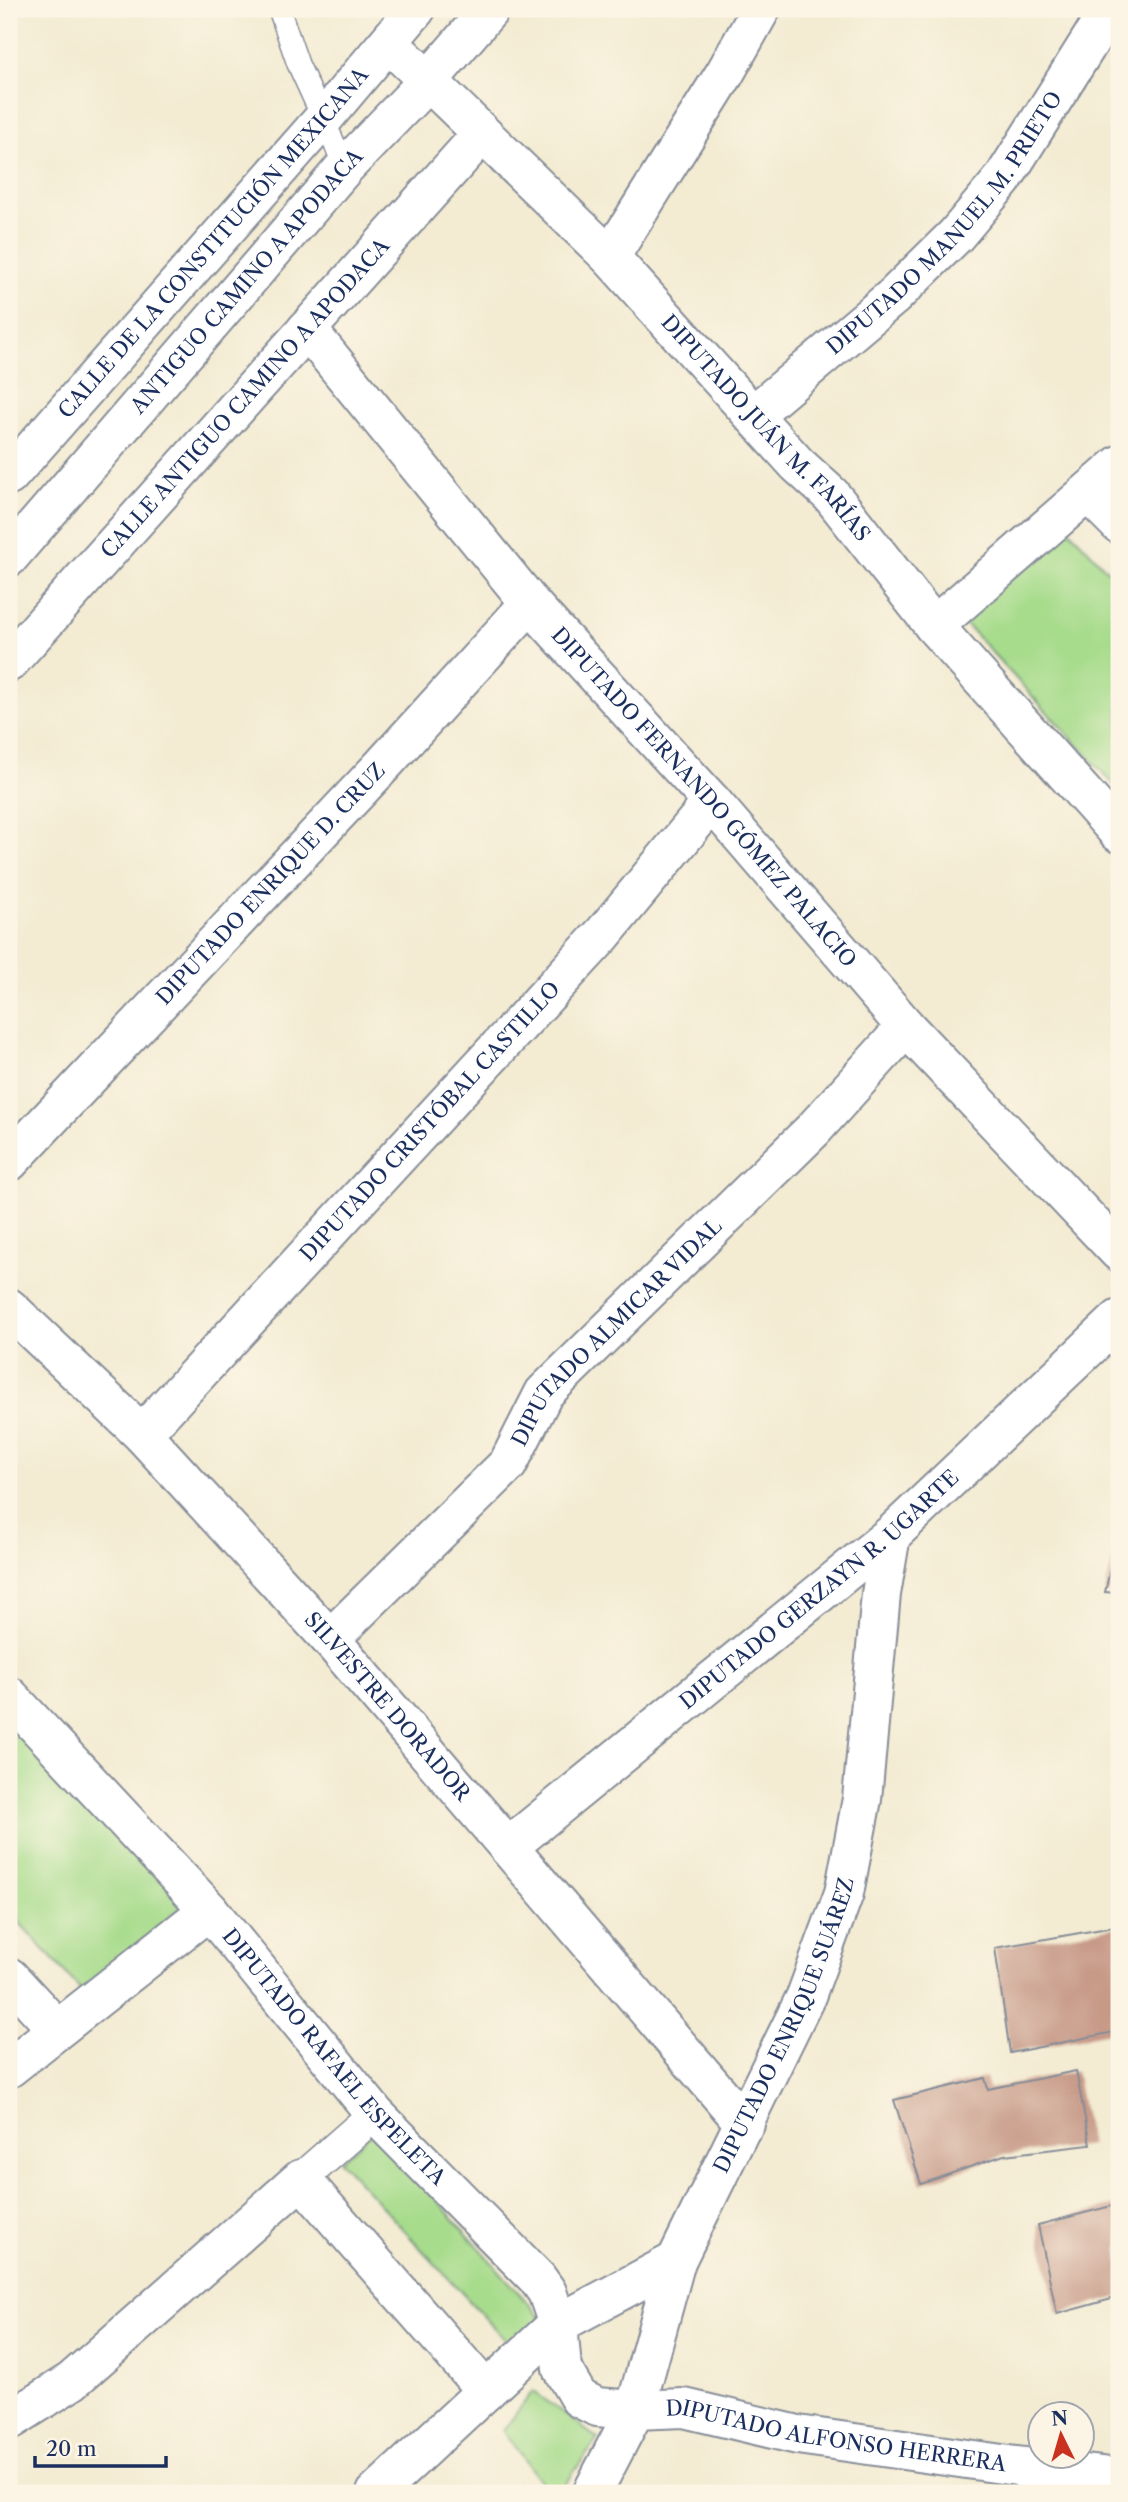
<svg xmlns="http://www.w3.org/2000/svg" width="1128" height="2502" viewBox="0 0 1128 2502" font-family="'Libre Caslon Text',serif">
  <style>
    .green { fill: #a7dc8c; stroke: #618675; stroke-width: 2 }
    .building { fill: #c79a88 }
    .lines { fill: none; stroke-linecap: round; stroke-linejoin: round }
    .service-casing { stroke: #878d98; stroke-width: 24 }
    .pedestrian-casing { stroke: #878d98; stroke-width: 35 }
    .minor-casing { stroke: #878d98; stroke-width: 42 }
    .tertiary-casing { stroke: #878d98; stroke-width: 42 }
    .service { stroke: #fff; stroke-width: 21 }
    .pedestrian { stroke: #fff; stroke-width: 32 }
    .minor { stroke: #fff; stroke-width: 38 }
    .tertiary { stroke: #fff; stroke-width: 38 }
    .labels { text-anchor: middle; stroke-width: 5; stroke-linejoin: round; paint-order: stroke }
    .street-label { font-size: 21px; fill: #1b2f5e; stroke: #fcf5e5 }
  </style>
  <rect width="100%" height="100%" fill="#fcf5e5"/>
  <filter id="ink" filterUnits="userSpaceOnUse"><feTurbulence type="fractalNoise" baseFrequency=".0143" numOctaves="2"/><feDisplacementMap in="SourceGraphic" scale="14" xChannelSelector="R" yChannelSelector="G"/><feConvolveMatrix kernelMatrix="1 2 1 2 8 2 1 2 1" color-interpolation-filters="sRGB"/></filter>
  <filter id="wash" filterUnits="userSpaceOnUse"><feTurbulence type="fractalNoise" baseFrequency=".00686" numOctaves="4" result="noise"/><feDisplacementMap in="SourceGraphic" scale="28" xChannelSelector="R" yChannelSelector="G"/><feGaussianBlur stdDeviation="1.57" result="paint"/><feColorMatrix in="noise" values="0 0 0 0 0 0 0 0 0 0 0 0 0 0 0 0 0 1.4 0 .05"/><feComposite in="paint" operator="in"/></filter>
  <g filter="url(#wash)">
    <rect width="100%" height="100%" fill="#f3ebd2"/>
    <g class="green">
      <path d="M1063,523L1119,583V790L961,619Z"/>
      <path d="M9,1723L187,1903L82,1991L9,1911Z"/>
      <path d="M375,2130L541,2318L512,2347L340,2161Z"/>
      <path d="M533,2391L598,2439L558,2493H549L503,2431Z"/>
    </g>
    <g id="blocks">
      <g class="building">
        <path d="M1118,1535L1119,1593L1105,1592Z"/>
        <path d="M1119,1926V2031L1010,2053L995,1948Z"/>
        <path d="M1076,2071L1090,2145L1004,2155L921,2184L894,2100L985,2078L988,2089Z"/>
        <path d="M1119,2204V2297L1057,2314L1038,2225Z"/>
      </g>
    </g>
  </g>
  <g filter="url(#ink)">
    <use href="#blocks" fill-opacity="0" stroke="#878d98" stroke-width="2"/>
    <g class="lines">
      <g class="service-casing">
        <g id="service">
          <path d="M279,9L298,64L345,167"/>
          <path d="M1011,2467L1038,2493"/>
        </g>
      </g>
      <g class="pedestrian-casing">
        <path id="pedestrian" d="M301,2179L375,2114"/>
      </g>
      <g class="minor-casing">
        <g id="minor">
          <path id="s1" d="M389,43L610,257L797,464L831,495L934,626L1119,833"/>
          <path d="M610,257L725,73L761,9"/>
          <path id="s2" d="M307,329L530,603L712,802L906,1027L1119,1252"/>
          <path id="s3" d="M753,415L894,296L956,235L1003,179L1110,9"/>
          <path d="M1089,494L1119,524"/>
          <path d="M934,626L1119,465"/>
          <path id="s4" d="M9,662L481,135"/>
          <path id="s5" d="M9,1162L382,766L530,603"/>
          <path id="s6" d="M9,1308L142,1434L330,1639L745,2124"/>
          <path id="s7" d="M142,1434L603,934L712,802"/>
          <path id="s8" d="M330,1639L508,1464L544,1393L813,1130L906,1027"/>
          <path id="s9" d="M9,1696L209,1910L375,2114L537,2278L547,2292L558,2324L562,2369L579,2398L597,2407L635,2410L684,2408L798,2435L1009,2465L1119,2478"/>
          <path id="s10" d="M508,1847L891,1535L1119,1319"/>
          <path d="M9,1977L57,2029"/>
          <path d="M9,2068L209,1910"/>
          <path d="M9,2421L72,2381L301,2179L486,2391"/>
          <path d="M376,2493L558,2324L676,2261"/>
          <path id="s11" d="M592,2493L635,2410L676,2261L806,1996L844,1893L862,1799L881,1594L891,1535"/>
        </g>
      </g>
      <g class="tertiary-casing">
        <g id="tertiary">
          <path id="s12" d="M9,476L324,118L416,9"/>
          <path id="s13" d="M9,557L345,167L429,80L490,9"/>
        </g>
      </g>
      <use href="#service" class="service"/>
      <use href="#pedestrian" class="pedestrian"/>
      <use href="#minor" class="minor"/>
      <use href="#tertiary" class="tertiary"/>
    </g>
  </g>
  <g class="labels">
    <g class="street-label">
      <text dy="7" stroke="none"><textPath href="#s3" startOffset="273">DIPUTADO MANUEL M. PRIETO</textPath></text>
      <text dy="7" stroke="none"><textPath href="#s12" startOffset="310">CALLE DE LA CONSTITUCIÓN MEXICANA</textPath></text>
      <text dy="7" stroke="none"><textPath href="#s13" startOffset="364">ANTIGUO CAMINO A APODACA</textPath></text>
      <text dy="7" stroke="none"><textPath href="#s4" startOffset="354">CALLE ANTIGUO CAMINO A APODACA</textPath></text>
      <text dy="7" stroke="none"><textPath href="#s1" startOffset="539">DIPUTADO JUÁN M. FARÍAS</textPath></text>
      <text dy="7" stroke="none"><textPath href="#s2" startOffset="614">DIPUTADO FERNANDO GÓMEZ PALACIO</textPath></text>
      <text dy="7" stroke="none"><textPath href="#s5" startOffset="382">DIPUTADO ENRIQUE D. CRUZ</textPath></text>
      <text dy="7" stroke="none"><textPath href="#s7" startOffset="425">DIPUTADO CRISTÓBAL CASTILLO</textPath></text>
      <text dy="7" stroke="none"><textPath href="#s8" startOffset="422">DIPUTADO ALMICAR VIDAL</textPath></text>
      <text dy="7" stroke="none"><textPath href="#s10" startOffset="404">DIPUTADO GERZAYN R. UGARTE</textPath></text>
      <text dy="7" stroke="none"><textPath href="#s6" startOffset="550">SILVESTRE DORADOR</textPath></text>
      <text dy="7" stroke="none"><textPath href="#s11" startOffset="508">DIPUTADO ENRIQUE SUÁREZ</textPath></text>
      <text dy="7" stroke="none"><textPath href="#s9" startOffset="486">DIPUTADO RAFAEL ESPELETA</textPath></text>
      <text dy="7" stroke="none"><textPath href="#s9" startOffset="1178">DIPUTADO ALFONSO HERRERA</textPath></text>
    </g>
  </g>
  <rect width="1128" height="2502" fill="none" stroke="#fcf5e5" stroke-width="35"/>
  <g transform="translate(1061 2435) rotate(355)"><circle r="33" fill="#fcf5e5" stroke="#a2a6af" stroke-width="2"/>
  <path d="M0-5L12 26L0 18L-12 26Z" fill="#c8321e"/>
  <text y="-10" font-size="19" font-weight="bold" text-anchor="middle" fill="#1b2f5e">N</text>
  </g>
  <path d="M35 2456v10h131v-10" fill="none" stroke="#1b2f5e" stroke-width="3.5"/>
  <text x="46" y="2456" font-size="21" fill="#1b2f5e" stroke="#fcf5e5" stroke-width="5" paint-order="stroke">20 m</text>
</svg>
